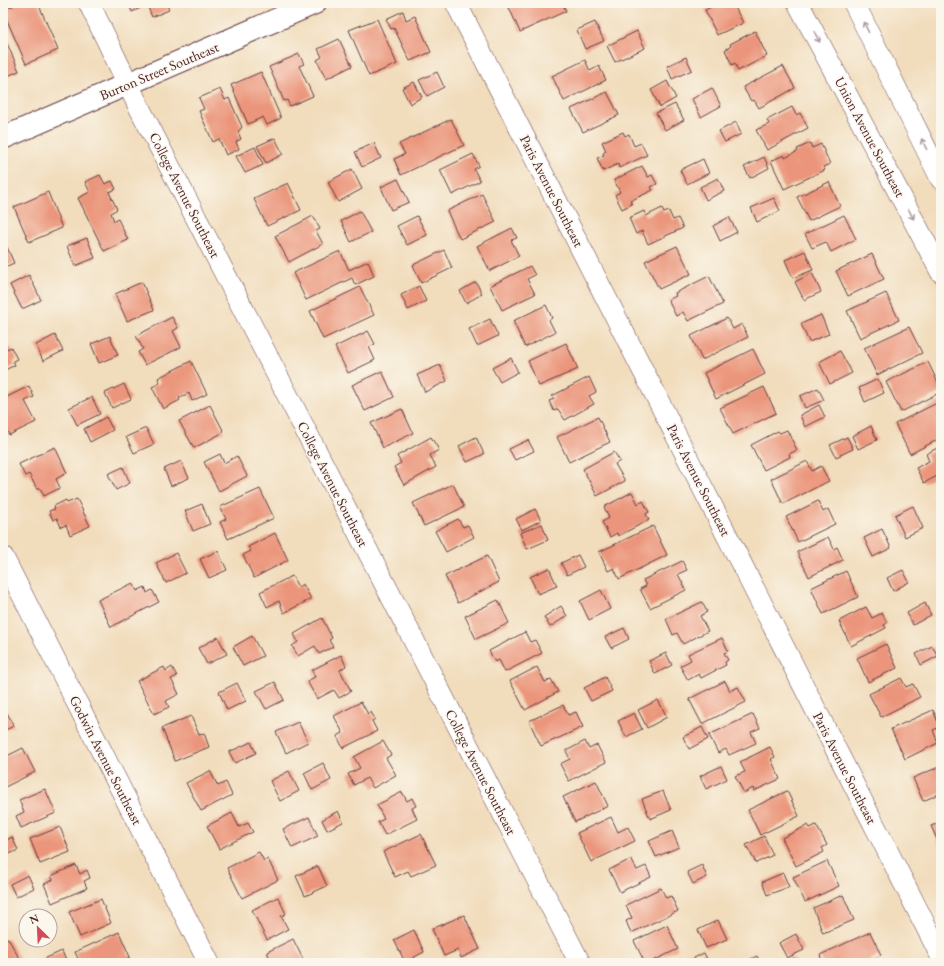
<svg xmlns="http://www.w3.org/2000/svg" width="944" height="966" viewBox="0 0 944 966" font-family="'EB Garamond',serif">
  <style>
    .building { fill: #eb967c }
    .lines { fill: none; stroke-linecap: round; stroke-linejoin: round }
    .minor-casing { stroke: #633b41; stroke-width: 22 }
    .secondary-casing { stroke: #633b41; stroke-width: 24 }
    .minor { stroke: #fff; stroke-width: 21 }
    .secondary { stroke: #fff; stroke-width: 22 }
    .oneway { stroke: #ae9aa0 }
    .labels { text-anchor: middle; stroke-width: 3; stroke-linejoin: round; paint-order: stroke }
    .street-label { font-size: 14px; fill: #4a1f2b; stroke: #fbf7ec }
  </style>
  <rect width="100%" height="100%" fill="#fbf7ec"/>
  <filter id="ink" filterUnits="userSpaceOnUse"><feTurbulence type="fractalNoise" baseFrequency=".025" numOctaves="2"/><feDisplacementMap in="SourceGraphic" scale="8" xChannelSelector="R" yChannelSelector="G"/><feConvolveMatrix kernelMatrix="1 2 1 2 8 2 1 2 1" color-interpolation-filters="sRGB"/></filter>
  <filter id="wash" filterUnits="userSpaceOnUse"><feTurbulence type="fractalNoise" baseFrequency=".012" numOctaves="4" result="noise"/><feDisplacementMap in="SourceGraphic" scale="16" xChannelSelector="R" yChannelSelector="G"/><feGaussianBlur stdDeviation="0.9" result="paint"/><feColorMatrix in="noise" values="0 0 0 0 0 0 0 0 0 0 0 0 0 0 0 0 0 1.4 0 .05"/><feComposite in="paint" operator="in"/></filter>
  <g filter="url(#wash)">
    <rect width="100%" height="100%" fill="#f1dcbb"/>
    <g id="blocks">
      <g class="building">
        <path d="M12,3H38L58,50L26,64L3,11V10L13,6Z"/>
        <path d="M128,3H166L169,10L152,17L147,5L132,12Z"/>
        <path d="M507,3H568L563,5L566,11L520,32Z"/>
        <path d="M719,3H733L743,23L717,35L705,10Z"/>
        <path d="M403,11L406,20L415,16L431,52L410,61L394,28L391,29L386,19Z"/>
        <path d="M377,19L397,64L369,76L349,30Z"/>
        <path d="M595,22L604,41L585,49L577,30Z"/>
        <path d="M637,31L645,48L615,62L607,46Z"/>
        <path d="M755,31L767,56L738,71L735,63L732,65L725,50L731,46L730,44Z"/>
        <path d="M3,34L19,71L3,78Z"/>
        <path d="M339,39L352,66L326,79L317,60L322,57L318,49Z"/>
        <path d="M299,54L304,64L299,66L313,96L290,106L287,100L284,101L269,67Z"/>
        <path d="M686,57L692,70L672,79L667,66Z"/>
        <path d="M585,60L590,71L599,66L606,80L564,101L552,76Z"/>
        <path d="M783,66L795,88L759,108L754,100L751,101L743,87Z"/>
        <path d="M261,72L281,118L267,125L263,117L248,124L231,85Z"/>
        <path d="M437,72L444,87L427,96L419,80Z"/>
        <path d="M667,81L676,98L660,107L651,90Z"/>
        <path d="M414,82L422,97L410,104L402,88Z"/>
        <path d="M712,88L721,106L701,117L692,99Z"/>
        <path d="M220,89L225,100L229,98L242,127L238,132L241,139L236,142L239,149L226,155L219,139L213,142L199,111L204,109L199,98Z"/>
        <path d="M607,92L619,115L583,132L571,109Z"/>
        <path d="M675,104L684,120L665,130L656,113Z"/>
        <path d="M792,107L796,115L800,113L808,128L767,150L756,130L769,124L767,120Z"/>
        <path d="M451,119L464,145L401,175L394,159L405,154L399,144Z"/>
        <path d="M736,122L741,134L725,142L719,131Z"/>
        <path d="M623,132L625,136L629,134L634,146L641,143L647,155L619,168L618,164L603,171L597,158L604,155L603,153L606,151L602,142Z"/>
        <path d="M275,138L283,154L266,163L257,146Z"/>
        <path d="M374,143L381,158L362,167L355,152Z"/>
        <path d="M810,143L812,148L821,144L830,164L823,167L825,170L784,189L771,161L784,155L785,158L798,151L797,149Z"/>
        <path d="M255,147L263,165L245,173L236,156Z"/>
        <path d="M473,154L479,166L474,169L480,181L452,195L440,170Z"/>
        <path d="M764,157L769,168L750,178L744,167Z"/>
        <path d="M703,159L709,173L687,184L680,170Z"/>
        <path d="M642,166L648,177L652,175L657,184L651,187L653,190L630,201L632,204L622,209L615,195L620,192L614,180Z"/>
        <path d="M352,169L362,189L338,202L328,182Z"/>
        <path d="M100,175L105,184L112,181L116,189L109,192L117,209L111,213L114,221L118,219L128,240L104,251L78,198L90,192L85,182Z"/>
        <path d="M718,178L724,191L706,200L700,187Z"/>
        <path d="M398,179L409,202L391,210L381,187Z"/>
        <path d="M829,182L840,206L809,221L797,197Z"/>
        <path d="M288,183L301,210L267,226L254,199Z"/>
        <path d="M48,192L62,228L29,242L14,207Z"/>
        <path d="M482,194L496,222L460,239L447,211Z"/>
        <path d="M774,198L780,211L757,222L751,208Z"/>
        <path d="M662,208L664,213L669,211L673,220L678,218L683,228L648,244L642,231L636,234L629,218L644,211L646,216Z"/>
        <path d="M360,211L371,232L351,242L341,221Z"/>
        <path d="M844,215L856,239L831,252L826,242L812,248L805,234Z"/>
        <path d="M313,216L320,229L316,231L323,244L289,262L275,236Z"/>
        <path d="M417,216L427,235L407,245L397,226Z"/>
        <path d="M729,217L737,232L720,241L713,226Z"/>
        <path d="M512,228L517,238L511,240L519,256L490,271L477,246Z"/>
        <path d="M3,238L14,263L3,268Z"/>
        <path d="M87,238L95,258L75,266L67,246Z"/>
        <path d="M677,246L691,274L659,289L645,261Z"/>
        <path d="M444,250L452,268L421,283L413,265Z"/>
        <path d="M340,251L349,270L368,261L374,276L355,285L352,278L306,300L293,273Z"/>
        <path d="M805,251L813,270L793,278L785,260Z"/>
        <path d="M872,254L884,279L848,296L836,271Z"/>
        <path d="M530,266L535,275L527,279L535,294L502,310L490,286Z"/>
        <path d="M812,273L821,292L804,300L795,282Z"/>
        <path d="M29,275L41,300L22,309L10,285Z"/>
        <path d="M709,276L723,304L688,321L683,312L676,316L668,300L676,296L675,293Z"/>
        <path d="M142,282L154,310L127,321L115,294Z"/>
        <path d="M476,282L482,294L466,303L460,291Z"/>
        <path d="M419,286L426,301L408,310L401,295Z"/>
        <path d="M360,287L374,315L323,339L310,311Z"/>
        <path d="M886,293L899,320L860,338L847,311Z"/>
        <path d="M546,305L552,318L549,320L555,332L525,347L513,321Z"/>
        <path d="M821,315L829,334L809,342L801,324Z"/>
        <path d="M172,317L178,328L173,331L181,347L145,365L138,352L143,349L136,336Z"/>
        <path d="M727,318L733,329L742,324L748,337L702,360L691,336Z"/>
        <path d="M490,319L498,336L477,346L469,329Z"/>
        <path d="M909,327L922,353L877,375L864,348Z"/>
        <path d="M368,331L375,344L369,347L375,360L348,373L335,347Z"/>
        <path d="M55,335L63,351L43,361L36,345Z"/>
        <path d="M110,336L118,355L99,363L91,344Z"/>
        <path d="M3,341L7,349L11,347L17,359L13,361L15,365L3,371Z"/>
        <path d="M566,343L578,369L539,386L528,361Z"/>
        <path d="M753,349L765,374L716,399L704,373Z"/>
        <path d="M840,351L852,373L830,384L819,362Z"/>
        <path d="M511,358L518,372L500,382L492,368Z"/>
        <path d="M191,361L207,394L192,401L189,393L179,398L180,400L163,409L152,387L160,383L158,378Z"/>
        <path d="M928,362L941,389V392L901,412L886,382Z"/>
        <path d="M440,365L447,381L425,392L417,375Z"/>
        <path d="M382,371L394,397L365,411L352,385Z"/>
        <path d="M589,377L596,392L589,396L594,404L565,420L558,409L554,411L549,401L554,399L552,396Z"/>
        <path d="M878,379L884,393L865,402L859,388Z"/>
        <path d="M124,384L131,399L112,408L105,393Z"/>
        <path d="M29,386L34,397L25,401L36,422L9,435L3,422V399Z"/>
        <path d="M764,387L776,413L733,434L720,408Z"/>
        <path d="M818,388L824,400L805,408L800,396Z"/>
        <path d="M92,397L100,414L77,425L69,408Z"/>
        <path d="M939,402L941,407V438L910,454L895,424Z"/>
        <path d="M210,405L224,432L194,448L179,421Z"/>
        <path d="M819,405L825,417L805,427L800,415Z"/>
        <path d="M402,409L413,433L383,448L371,423Z"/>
        <path d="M106,417L113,430L90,442L84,429Z"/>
        <path d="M598,417L610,442L569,462L557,437Z"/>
        <path d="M871,426L877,440L858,449L852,436Z"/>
        <path d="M146,428L154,444L134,453L126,437Z"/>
        <path d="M787,430L797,450L789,454L790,457L764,470L751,445L778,431L780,433Z"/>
        <path d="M431,437L439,450L430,455L436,467L404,485L394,467L401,463L397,456Z"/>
        <path d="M476,437L484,454L467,462L459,446Z"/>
        <path d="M847,437L853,449L836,457L830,445Z"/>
        <path d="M528,440L534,451L515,460L509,449Z"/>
        <path d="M941,446V474L924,483L916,468L929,461L926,454Z"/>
        <path d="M55,447L67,473L56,479L60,488L44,496L40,488L37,489L29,474L25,476L19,464Z"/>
        <path d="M614,452L620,461L615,464L625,481L597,496L583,469Z"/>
        <path d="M220,454L224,463L237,456L247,476L219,491L204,462Z"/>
        <path d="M181,461L189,478L171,486L164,469Z"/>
        <path d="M807,461L812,471L821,466L829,481L783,504L771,479Z"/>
        <path d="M123,467L130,483L116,490L108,474Z"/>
        <path d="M453,484L464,507L424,526L413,503Z"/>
        <path d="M260,489L274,518L228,539L220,522L226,519L220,507Z"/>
        <path d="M632,492L638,504L643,501L649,512L646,514L649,520L618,536L617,533L610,537L602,522L609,518L604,507Z"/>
        <path d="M77,499L90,526L70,535L66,525L61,527L57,518L53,520L49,511L55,509L54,506L66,500L67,503Z"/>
        <path d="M818,501L823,512L828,509L835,524L798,542L786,517Z"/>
        <path d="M202,504L210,524L193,531L185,511Z"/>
        <path d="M913,506L923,528L905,537L895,515Z"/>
        <path d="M535,509L541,520L522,530L516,519Z"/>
        <path d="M458,519L463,527L468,525L474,537L446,552L435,531Z"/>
        <path d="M542,524L548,540L527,549L520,533Z"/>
        <path d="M653,526L667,555L619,579L614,568L608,571L599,552Z"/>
        <path d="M882,529L891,548L873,557L864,538Z"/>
        <path d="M275,533L288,560L254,578L243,555L251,551L248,547Z"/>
        <path d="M828,537L834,549L837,547L843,560L809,577L797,552Z"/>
        <path d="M218,551L227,570L209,578L200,559Z"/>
        <path d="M176,553L186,573L166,583L156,563Z"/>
        <path d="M578,555L584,567L567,575L561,563Z"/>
        <path d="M487,556L499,582L458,603L445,576Z"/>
        <path d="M682,561L687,570L678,574L686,590L650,608L640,589L646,586L643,580Z"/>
        <path d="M549,568L557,586L538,594L530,577Z"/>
        <path d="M903,570L909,582L893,591L887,578Z"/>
        <path d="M846,571L858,597L823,614L811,588Z"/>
        <path d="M292,576L298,587L303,584L311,599L284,613L279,601L267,607L260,592Z"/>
        <path d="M133,583L137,591L145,587L147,593L152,590L159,602L111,627L98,600Z"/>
        <path d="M601,590L610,609L589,620L580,601Z"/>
        <path d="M498,600L509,623L476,639L465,616Z"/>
        <path d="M702,602L707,612L700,616L708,631L683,644L677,633L673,635L666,619Z"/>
        <path d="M925,603L931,615L913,625L907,613Z"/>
        <path d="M561,606L567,616L550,627L544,617Z"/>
        <path d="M866,607L872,618L882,613L887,623L884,625L886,628L851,646L839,621Z"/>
        <path d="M322,618L332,638L329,640L333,647L319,654L315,646L298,656L292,646L298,642L294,634Z"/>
        <path d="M624,628L629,639L611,648L605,637Z"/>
        <path d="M525,632L530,642L535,640L542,653L505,672L499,660L495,662L489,651Z"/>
        <path d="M252,636L263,656L243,666L233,647Z"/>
        <path d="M218,637L227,654L207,664L198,648Z"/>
        <path d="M722,638L728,651L724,653L728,660L725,662L726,665L701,678L699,674L688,680L680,666L691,660L688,654Z"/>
        <path d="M886,644L897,668L868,682L857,658Z"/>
        <path d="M932,646L938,656L921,665L916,654Z"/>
        <path d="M666,653L672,665L655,674L649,661Z"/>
        <path d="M341,655L346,666L340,670L351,691L339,698L334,690L317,699L307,681L315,677L312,670Z"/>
        <path d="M164,667L166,671L172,667L177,676L171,679L179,694L166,701L169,707L154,714L137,681Z"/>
        <path d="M537,667L545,682L551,679L558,692L525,710L510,681Z"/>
        <path d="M605,677L612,691L591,701L584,688Z"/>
        <path d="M901,678L906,687L913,684L920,697L881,717L869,694Z"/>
        <path d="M725,681L730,691L738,687L746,702L702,724L689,699Z"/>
        <path d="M275,682L284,700L266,709L256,691Z"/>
        <path d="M237,683L246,701L227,710L219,692Z"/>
        <path d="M658,700L667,717L647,728L638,710Z"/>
        <path d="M361,702L368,714L371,712L375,719L372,721L377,731L343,748L337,736L343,733L334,716Z"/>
        <path d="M3,705L14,726L3,731Z"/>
        <path d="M563,705L568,715L576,712L583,727L541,746L529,721Z"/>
        <path d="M933,710L940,727L933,730L938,743L905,759L891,729Z"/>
        <path d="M634,713L642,729L626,737L618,721Z"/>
        <path d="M753,714L760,728L751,732L756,743L729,755L726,749L718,753L709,735Z"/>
        <path d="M191,716L199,735L204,733L209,747L175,761L162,728Z"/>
        <path d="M298,722L308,742L286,753L276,732Z"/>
        <path d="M702,727L708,739L689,749L683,737Z"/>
        <path d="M383,741L391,755L386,758L396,775L373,788L367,778L354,785L348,774L360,768L354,757Z"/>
        <path d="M585,741L589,749L597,745L606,762L569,781L560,764L570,759L566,751Z"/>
        <path d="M251,742L256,753L235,763L229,752Z"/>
        <path d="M770,747L775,757L771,759L780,779L754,791L753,788L744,793L735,776L745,772L740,762Z"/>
        <path d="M23,748L35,772L3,788V758Z"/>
        <path d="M323,763L331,780L312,790L304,773Z"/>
        <path d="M721,766L727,779L706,789L700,776Z"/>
        <path d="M941,766V793L923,801L913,778Z"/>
        <path d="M210,771L218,786L226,782L232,795L201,811L186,783Z"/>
        <path d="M289,771L299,791L280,801L270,781Z"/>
        <path d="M596,781L608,806L575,822L563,797Z"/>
        <path d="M45,789L56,813L21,828L16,816L24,812L19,800Z"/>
        <path d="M663,791L671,810L650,819L642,799Z"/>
        <path d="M787,791L799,816L760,835L748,810Z"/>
        <path d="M402,792L407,801L412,798L416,806L412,808L417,819L385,835L378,822L384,819L377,805Z"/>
        <path d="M338,811L343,822L327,830L322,820Z"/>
        <path d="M232,813L239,827L248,823L253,832L219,849L207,826Z"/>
        <path d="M309,817L318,836L292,848L283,829Z"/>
        <path d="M611,817L618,832L628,827L635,841L591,862L577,833Z"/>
        <path d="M941,822V848L931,826Z"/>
        <path d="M808,825L810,828L816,825L827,845L822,848L824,852L796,866L782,838Z"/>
        <path d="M60,827L70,852L40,864L30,839Z"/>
        <path d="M672,831L679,847L656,857L649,841Z"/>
        <path d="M421,834L436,865L411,876L408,871L395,877L383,852Z"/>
        <path d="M764,836L773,855L756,863L746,845Z"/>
        <path d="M12,837L18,850L3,857V842Z"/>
        <path d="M259,852L264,861L268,859L278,880L242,898L227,868Z"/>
        <path d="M631,859L637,870L646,866L651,877L620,892L609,870Z"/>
        <path d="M827,861L839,886L805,902L793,877Z"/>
        <path d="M76,865L80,874L87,870L90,878L84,881L87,888L52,903L44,884L53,880L51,876Z"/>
        <path d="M702,865L707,877L693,884L687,872Z"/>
        <path d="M318,866L327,886L305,896L296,876Z"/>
        <path d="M783,873L789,887L767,895L762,882Z"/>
        <path d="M28,875L34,888L16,897L10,884Z"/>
        <path d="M661,888L666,898L671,896L678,911L631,933L626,921L632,918L626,905Z"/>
        <path d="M843,895L854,920L823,933L813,908Z"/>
        <path d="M278,897L286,914L281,916L288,929L267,940L252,910Z"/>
        <path d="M101,899L111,923L80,937L69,912Z"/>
        <path d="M464,915L480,949L461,958L458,950L444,956L432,929Z"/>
        <path d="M718,920L727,939L706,948L698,930Z"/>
        <path d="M667,925L678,949L649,963H645L634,941Z"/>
        <path d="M414,930L424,952L405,962L394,940Z"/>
        <path d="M119,932L130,957L117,963H80L75,952Z"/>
        <path d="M870,932L881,955L865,963H823L820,955Z"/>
        <path d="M796,934L804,950L787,958L779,943Z"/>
        <path d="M8,938L19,958L8,963H3V940Z"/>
        <path d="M293,939L305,963H272L267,952Z"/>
        <path d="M62,951L67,963H46L44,959Z"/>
        <path d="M704,953L709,963H684Z"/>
        <path d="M757,956L760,963H742Z"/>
        <path d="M794,958L796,963H783Z"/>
      </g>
    </g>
  </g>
  <g filter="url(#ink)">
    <use href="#blocks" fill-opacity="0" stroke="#633b41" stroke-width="1"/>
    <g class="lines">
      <g class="minor-casing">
        <g id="minor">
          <path d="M89,3L139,107L580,963"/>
          <path d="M456,3L941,956"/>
          <path d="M798,3L941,272"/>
          <path d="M854,3L941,179"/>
          <path d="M3,557L209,963"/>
        </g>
      </g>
      <g class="secondary-casing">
        <path id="secondary" d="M3,138L315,3"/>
      </g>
      <use href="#minor" class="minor"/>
      <use href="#secondary" class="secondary"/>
    </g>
    <defs><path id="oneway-shaft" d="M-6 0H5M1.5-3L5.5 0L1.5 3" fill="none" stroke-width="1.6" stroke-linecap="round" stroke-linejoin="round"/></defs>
    <g class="oneway">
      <use href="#oneway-shaft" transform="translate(866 27) rotate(-116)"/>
      <use href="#oneway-shaft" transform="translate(817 37) rotate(62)"/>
      <use href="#oneway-shaft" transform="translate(924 144) rotate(-116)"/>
      <use href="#oneway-shaft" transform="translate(911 214) rotate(62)"/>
    </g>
  </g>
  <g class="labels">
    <g class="street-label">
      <text transform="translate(159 71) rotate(-23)" y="5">Burton Street Southeast</text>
      <text transform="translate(870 137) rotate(62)" y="5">Union Avenue Southeast</text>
      <text transform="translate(552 191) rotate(63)" y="5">Paris Avenue Southeast</text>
      <text transform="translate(185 195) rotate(63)" y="5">College Avenue Southeast</text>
      <text transform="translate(699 480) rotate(63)" y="5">Paris Avenue Southeast</text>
      <text transform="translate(333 484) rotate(63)" y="5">College Avenue Southeast</text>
      <text transform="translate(106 760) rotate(63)" y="5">Godwin Avenue Southeast</text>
      <text transform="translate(845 768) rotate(63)" y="5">Paris Avenue Southeast</text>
      <text transform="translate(481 772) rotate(63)" y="5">College Avenue Southeast</text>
    </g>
  </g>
  <rect width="944" height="966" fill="none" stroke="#fbf7ec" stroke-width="16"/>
  <g transform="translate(38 928) rotate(336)"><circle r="19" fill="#fbf7ec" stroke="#b4a19f"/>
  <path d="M0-3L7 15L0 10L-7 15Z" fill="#d1495b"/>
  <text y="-6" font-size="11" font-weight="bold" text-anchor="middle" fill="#4a1f2b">N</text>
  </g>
</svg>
